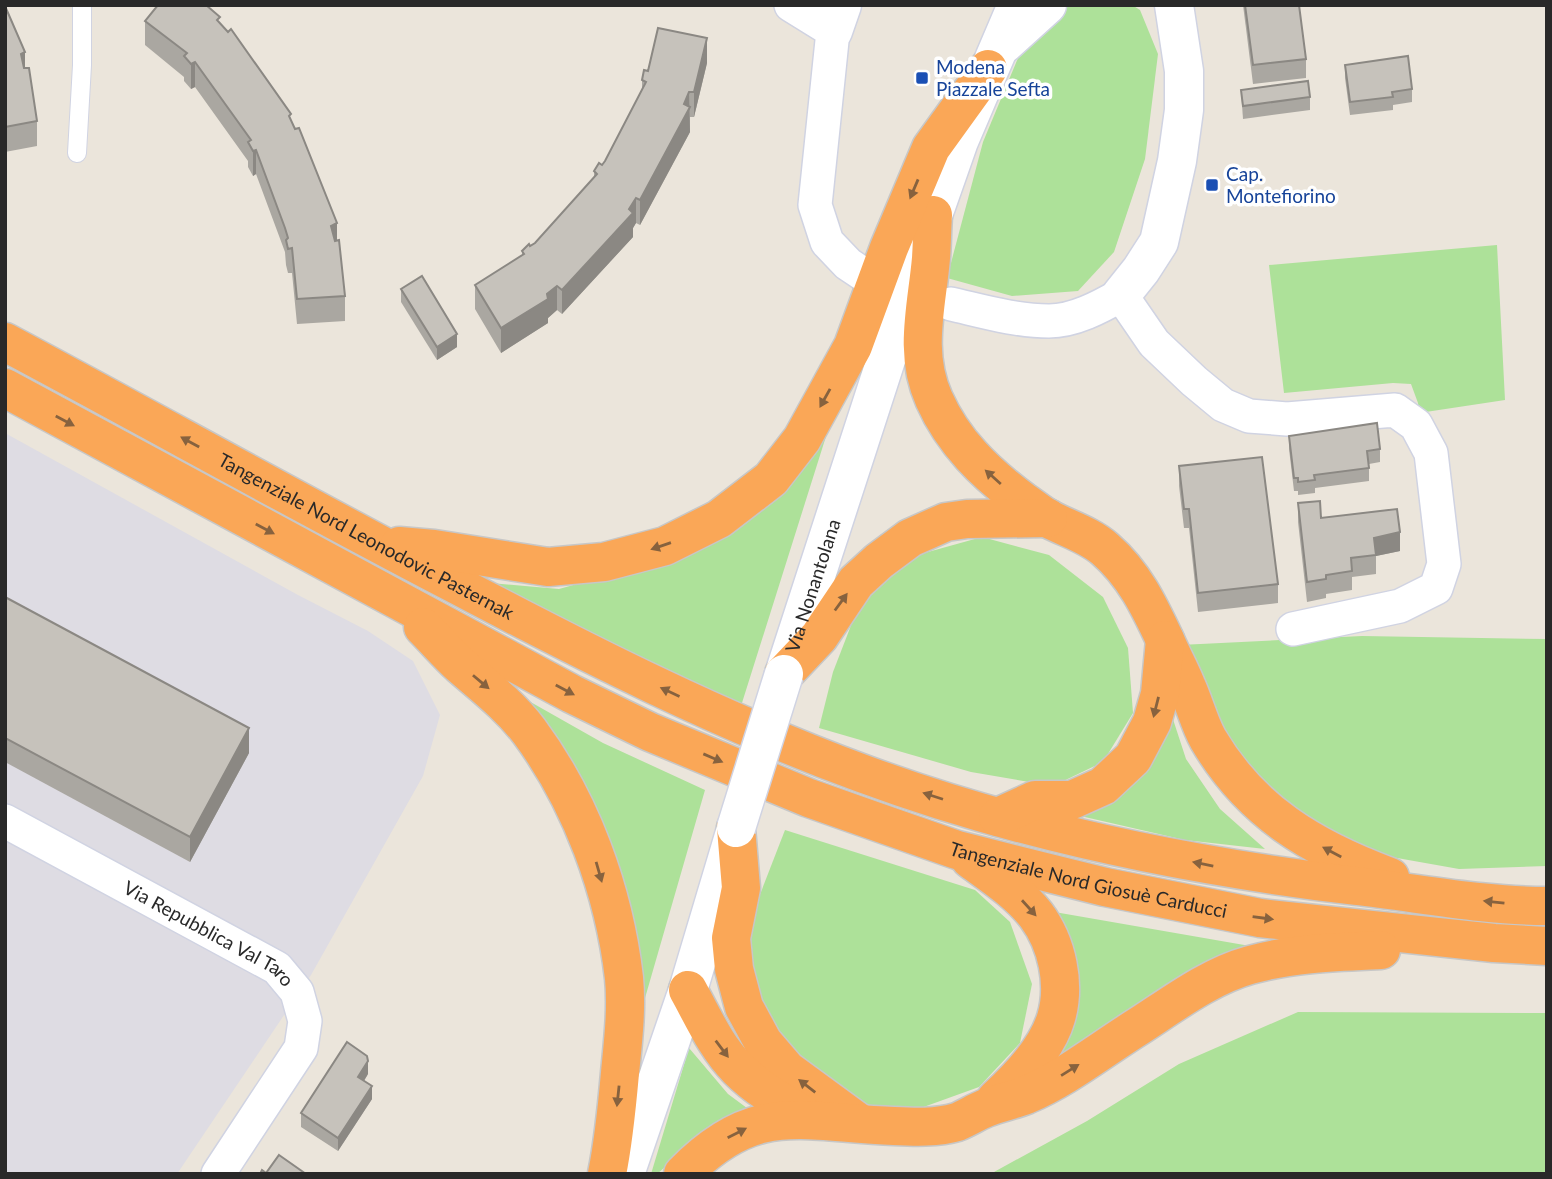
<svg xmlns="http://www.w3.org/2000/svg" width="1552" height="1179" viewBox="0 0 1552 1179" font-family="Lato,sans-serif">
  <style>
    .industrial { fill: #dedce3 }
    .green { fill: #ade199 }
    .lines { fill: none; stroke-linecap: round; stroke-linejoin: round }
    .lane-casing { stroke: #d0d3e2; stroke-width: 20 }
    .street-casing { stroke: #d0d3e2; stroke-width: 36 }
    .secondary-casing { stroke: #d0d3e2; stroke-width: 41 }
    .highway-casing { stroke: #c7c7c7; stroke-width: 41 }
    .lane { stroke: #fff; stroke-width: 18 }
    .street { stroke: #fff; stroke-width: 33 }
    .secondary { stroke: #fff; stroke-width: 38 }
    .highway { stroke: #faa757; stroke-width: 38 }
    .secondary-bridge-casing { stroke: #d0d3e2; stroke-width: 41; stroke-linecap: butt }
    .secondary-bridge { stroke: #fff; stroke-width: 38 }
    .wall { fill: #aaa7a1 }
    .shaded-wall { fill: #8b8883 }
    .building { fill: #c6c2bb; stroke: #8b8883; stroke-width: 2 }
    .oneway { fill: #87623e }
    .transit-dot { fill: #1a4fb4; stroke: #fff; stroke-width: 2.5 }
    .labels { text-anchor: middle; stroke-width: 7; stroke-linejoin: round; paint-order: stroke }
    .transit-label { font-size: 19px; fill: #164399; stroke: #fff; text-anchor: start }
    .street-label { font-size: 19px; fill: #292929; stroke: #fff }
  </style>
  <rect width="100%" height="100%" fill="#ebe5db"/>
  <path class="industrial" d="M5,433L298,595L368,631L413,661L440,715L423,776L311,975L177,1174H5Z"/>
  <g class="green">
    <path d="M1062,5H1132L1140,10L1158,54L1145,159L1114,252L1078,291L1012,296L947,278L983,142L1018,58L1059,7Z"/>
    <path d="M1497,245L1505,400L1419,413L1418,403L1411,384L1393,383L1284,393L1269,265Z"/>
    <path d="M834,411L741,706L480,582L559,589L678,556Z"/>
    <path d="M982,537L1049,555L1103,597L1128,648L1133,713L1103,762L1053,786L971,772L819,728L833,672L862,597L910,557Z"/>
    <path d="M1362,636L1547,639V866L1459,869L1352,850L1268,795L1218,729L1180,645Z"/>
    <path d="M488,678L603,743L705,790L628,1057L597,845Z"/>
    <path d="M1168,704L1186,759L1220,809L1265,849L1185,840L1076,815Z"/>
    <path d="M785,830L975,890L1010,922L1032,984L1020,1043L979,1087L918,1109L850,1106L767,1034L742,941Z"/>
    <path d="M1043,910L1250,946L1164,986L1032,1076L1055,1042Z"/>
    <path d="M1298,1012L1547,1013V1174H985L994,1172L1087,1121L1179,1064Z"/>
    <path d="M689,1048L728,1094L755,1114L702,1135L657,1174H651Z"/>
  </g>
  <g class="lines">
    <g class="lane-casing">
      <path id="lane" d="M77,153L82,65V5"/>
    </g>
    <g class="street-casing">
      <g id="street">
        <path d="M791,5L833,31L815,205L827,242L848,264L869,278"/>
        <path d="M951,304C982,311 1016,321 1049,321C1074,321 1100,307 1121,295L1154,343L1194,381L1223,405L1249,416L1287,419L1395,410L1416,425L1431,453L1444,564L1436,588L1400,606L1293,629"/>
        <path id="s1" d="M5,821L277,968L297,992L305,1021L301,1048L218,1174"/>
      </g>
    </g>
    <g class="secondary-casing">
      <g id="secondary">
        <path d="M833,31L842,5"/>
        <path d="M1004,44L1047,5"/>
        <path d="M1121,295L1141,270L1159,242L1177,161L1184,110V71L1174,5"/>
        <path id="s2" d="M784,674L933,215L959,141L1017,5"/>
        <path d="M625,1174L688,990L736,829"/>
      </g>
    </g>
    <g class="highway-casing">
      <g id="highway">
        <path d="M933,215C932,229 932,244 931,258C927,306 913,352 934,399C953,442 985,473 1023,501C1032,507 1040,514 1049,519C1068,529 1089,535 1105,549C1135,575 1150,608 1166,642C1172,656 1180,670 1186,685C1194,702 1199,723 1208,739C1251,812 1312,848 1390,877"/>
        <path id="s3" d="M5,342C155,422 303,505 453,583C586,653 720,721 861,773C1020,832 1188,866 1356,886C1419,893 1483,906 1547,906"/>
        <path id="s4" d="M5,388L572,694L650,732L809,798L957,850L1105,887L1260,918L1494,943L1547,946"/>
        <path d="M399,546L434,549L548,567L604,562L665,546L719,519L771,479L802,439L853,346L889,248L931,148L988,69"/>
        <path d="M423,627C435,639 447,653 460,665C484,686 509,705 529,731C581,801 614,891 624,978C627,1009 623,1042 620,1073C617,1107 614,1140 607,1174"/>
        <path d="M784,674L819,637L856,582L879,561L910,538L946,522L967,519L1048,518"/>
        <path d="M998,817L1035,800H1072L1103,786L1133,758L1152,722L1160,694L1165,640"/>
        <path d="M736,828L741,888L731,938L734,969L744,1007L763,1042L787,1070L858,1122"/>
        <path d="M970,859C993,876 1018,892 1036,915C1057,943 1066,984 1056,1018C1047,1049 1019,1078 996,1099"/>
        <path d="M688,990C703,1017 716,1047 738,1069C759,1090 785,1104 810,1119"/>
        <path d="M683,1174C756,1099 802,1123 894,1126C914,1127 937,1128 957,1122C967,1118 976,1112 986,1108C999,1103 1013,1100 1026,1095C1066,1078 1102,1049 1139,1026C1173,1004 1210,976 1250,965C1293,953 1337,952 1381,950"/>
      </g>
    </g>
    <use href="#lane" class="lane"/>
    <use href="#street" class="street"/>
    <use href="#secondary" class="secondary"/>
    <use href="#highway" class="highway"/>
    <g class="secondary-bridge-casing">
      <path id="secondary-bridge" d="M736,828L784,674"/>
    </g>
    <use href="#secondary-bridge" class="secondary-bridge"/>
  </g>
  <g class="wall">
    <path d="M1243,5H1299L1306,59V78L1253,84Z"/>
    <path d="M5,6L25,68L37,121V146L5,152Z"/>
    <path d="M145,21L220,23L291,121L337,241L345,296V321L297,324L292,273H288L286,265L285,252L256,174L253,176L248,167V161L195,87L191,89L184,81V77L145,45Z"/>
    <path d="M707,63L694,117H690V132L640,225L636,223L633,228V237L562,314L557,310L548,318V323L501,353L475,309V285L522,255V251L535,243L594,178V171L602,165L605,161L642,90V80L648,71Z"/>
    <path d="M1345,65L1412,89V102L1393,105V110L1350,115L1345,78Z"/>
    <path d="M1241,90L1310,97V110L1243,119Z"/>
    <path d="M401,289L457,347L437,360L401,302Z"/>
    <path d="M1289,436L1380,449V462L1369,464V481L1315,488V493L1298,495V491H1294L1289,449Z"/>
    <path d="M1179,466L1278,584V603L1198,612L1189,528H1184L1179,486Z"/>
    <path d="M1298,503L1321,518L1400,551L1376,556V574L1352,577V590L1326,594V598L1307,602L1298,522Z"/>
    <path d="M5,597L249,753L190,862L5,762Z"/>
    <path d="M368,1074L364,1081L372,1099L338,1151L301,1127V1113Z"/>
  </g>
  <g class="shaded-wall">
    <path d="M707,38V63L694,117V92Z"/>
    <path d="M25,52V77L21,54Z"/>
    <path d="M195,62V87L191,89V64Z"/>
    <path d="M689,92L690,132L640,225V200Z"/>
    <path d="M256,150V174L253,176V151Z"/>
    <path d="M636,198V223L633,228V237L562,314V290L629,209Z"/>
    <path d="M337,223V248L331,226Z"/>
    <path d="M557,286V310L548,318V323L501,353V328Z"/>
    <path d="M457,334V347L437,360V347Z"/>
    <path d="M1400,532V551L1376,556L1374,538Z"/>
    <path d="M249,728V753L190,862V837Z"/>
    <path d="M368,1061V1074L358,1090V1077Z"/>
    <path d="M372,1086V1099L338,1151V1138Z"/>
  </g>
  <g class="building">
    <path d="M158,5H206L220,17L217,20L228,32L231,29L291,114L289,116L295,129L299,128L337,223L331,226L335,241L339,240L345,296L297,299L292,248L288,249L286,240L288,238L285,228L256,150L253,151L248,142L251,140L195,62L191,64L184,56L187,53L145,21Z"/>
    <path d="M1245,5H1299L1306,59L1253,65Z"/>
    <path d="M5,6L25,52L21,54L24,68H29L37,121L5,127Z"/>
    <path d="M658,28L707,38L694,92H689L684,104L690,107L640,200L636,198L629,209L633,213L562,290L557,286L547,294L548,299L501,328L475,285L524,254L522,251L529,244L530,246L535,243L597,174L594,171L599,163L602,165L605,161L646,82L642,80L644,70L648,71Z"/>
    <path d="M1408,56L1412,89L1392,92L1393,97L1350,102L1345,65Z"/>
    <path d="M1308,81L1310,97L1243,106L1241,90Z"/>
    <path d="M422,276L457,334L437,347L401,289Z"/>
    <path d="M1377,423L1380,449L1367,451L1369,468L1314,475L1315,480L1298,482V478H1294L1289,436Z"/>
    <path d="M1262,457L1278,584L1198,593L1189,509H1184L1179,466Z"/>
    <path d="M1320,501L1321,518L1397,509L1400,532L1374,538L1376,555L1351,558L1352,571L1326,575V579L1307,582L1298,503Z"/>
    <path d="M5,597L249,728L190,837L5,738Z"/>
    <path d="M347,1042L367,1056L368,1061L358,1077L372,1086L338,1138L301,1113Z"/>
    <path d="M279,1155L306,1174H260L262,1170L266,1173Z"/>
  </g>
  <defs><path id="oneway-solid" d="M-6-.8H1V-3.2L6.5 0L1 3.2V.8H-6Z" transform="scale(1.75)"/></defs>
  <g class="oneway">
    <use href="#oneway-solid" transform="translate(914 189) rotate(113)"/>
    <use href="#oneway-solid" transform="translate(825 398) rotate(119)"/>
    <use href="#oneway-solid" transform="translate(65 421) rotate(28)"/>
    <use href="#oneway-solid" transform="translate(190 442) rotate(-151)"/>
    <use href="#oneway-solid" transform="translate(993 477) rotate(-138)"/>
    <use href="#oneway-solid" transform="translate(265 529) rotate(28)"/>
    <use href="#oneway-solid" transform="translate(661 546) rotate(161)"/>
    <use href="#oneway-solid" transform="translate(841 602) rotate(-54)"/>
    <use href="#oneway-solid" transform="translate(481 682) rotate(40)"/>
    <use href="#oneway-solid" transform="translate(565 690) rotate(28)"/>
    <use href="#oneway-solid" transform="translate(670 692) rotate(-155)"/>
    <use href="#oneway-solid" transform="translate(1156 707) rotate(104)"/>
    <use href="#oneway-solid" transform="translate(713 758) rotate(23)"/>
    <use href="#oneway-solid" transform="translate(933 796) rotate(-162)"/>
    <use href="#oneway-solid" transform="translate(1332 852) rotate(-152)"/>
    <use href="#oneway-solid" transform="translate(1203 864) rotate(-169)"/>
    <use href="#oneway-solid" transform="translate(599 872) rotate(74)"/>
    <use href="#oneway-solid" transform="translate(1494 902) rotate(-174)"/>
    <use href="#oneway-solid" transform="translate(1029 908) rotate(48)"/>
    <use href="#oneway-solid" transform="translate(1263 918) rotate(8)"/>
    <use href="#oneway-solid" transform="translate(722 1049) rotate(53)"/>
    <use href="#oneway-solid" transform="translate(1070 1070) rotate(-32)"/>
    <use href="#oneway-solid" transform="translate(807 1086) rotate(-142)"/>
    <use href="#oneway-solid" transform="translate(618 1096) rotate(96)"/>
    <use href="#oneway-solid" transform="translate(737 1133) rotate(-27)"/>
  </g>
  <g class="transit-dot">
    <rect x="915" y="71" width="14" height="14" rx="3.5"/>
    <rect x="1205" y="178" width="14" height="14" rx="3.5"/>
  </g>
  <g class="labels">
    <g class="transit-label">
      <text x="936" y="74">Modena<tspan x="936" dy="22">Piazzale Sefta</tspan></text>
      <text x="1226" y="181">Cap.<tspan x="1226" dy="22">Montefiorino</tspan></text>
    </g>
    <g class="street-label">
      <text dy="7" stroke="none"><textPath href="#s3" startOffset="410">Tangenziale Nord Leonodovic Pasternak</textPath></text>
      <text dy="7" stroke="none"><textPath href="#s2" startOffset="93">Via Nonantolana</textPath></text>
      <text dy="7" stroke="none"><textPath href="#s4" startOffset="1195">Tangenziale Nord Giosuè Carducci</textPath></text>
      <text dy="7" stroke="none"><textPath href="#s1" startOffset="233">Via Repubblica Val Taro</textPath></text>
    </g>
  </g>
  <rect width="1552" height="1179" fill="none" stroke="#292929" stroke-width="14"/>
</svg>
